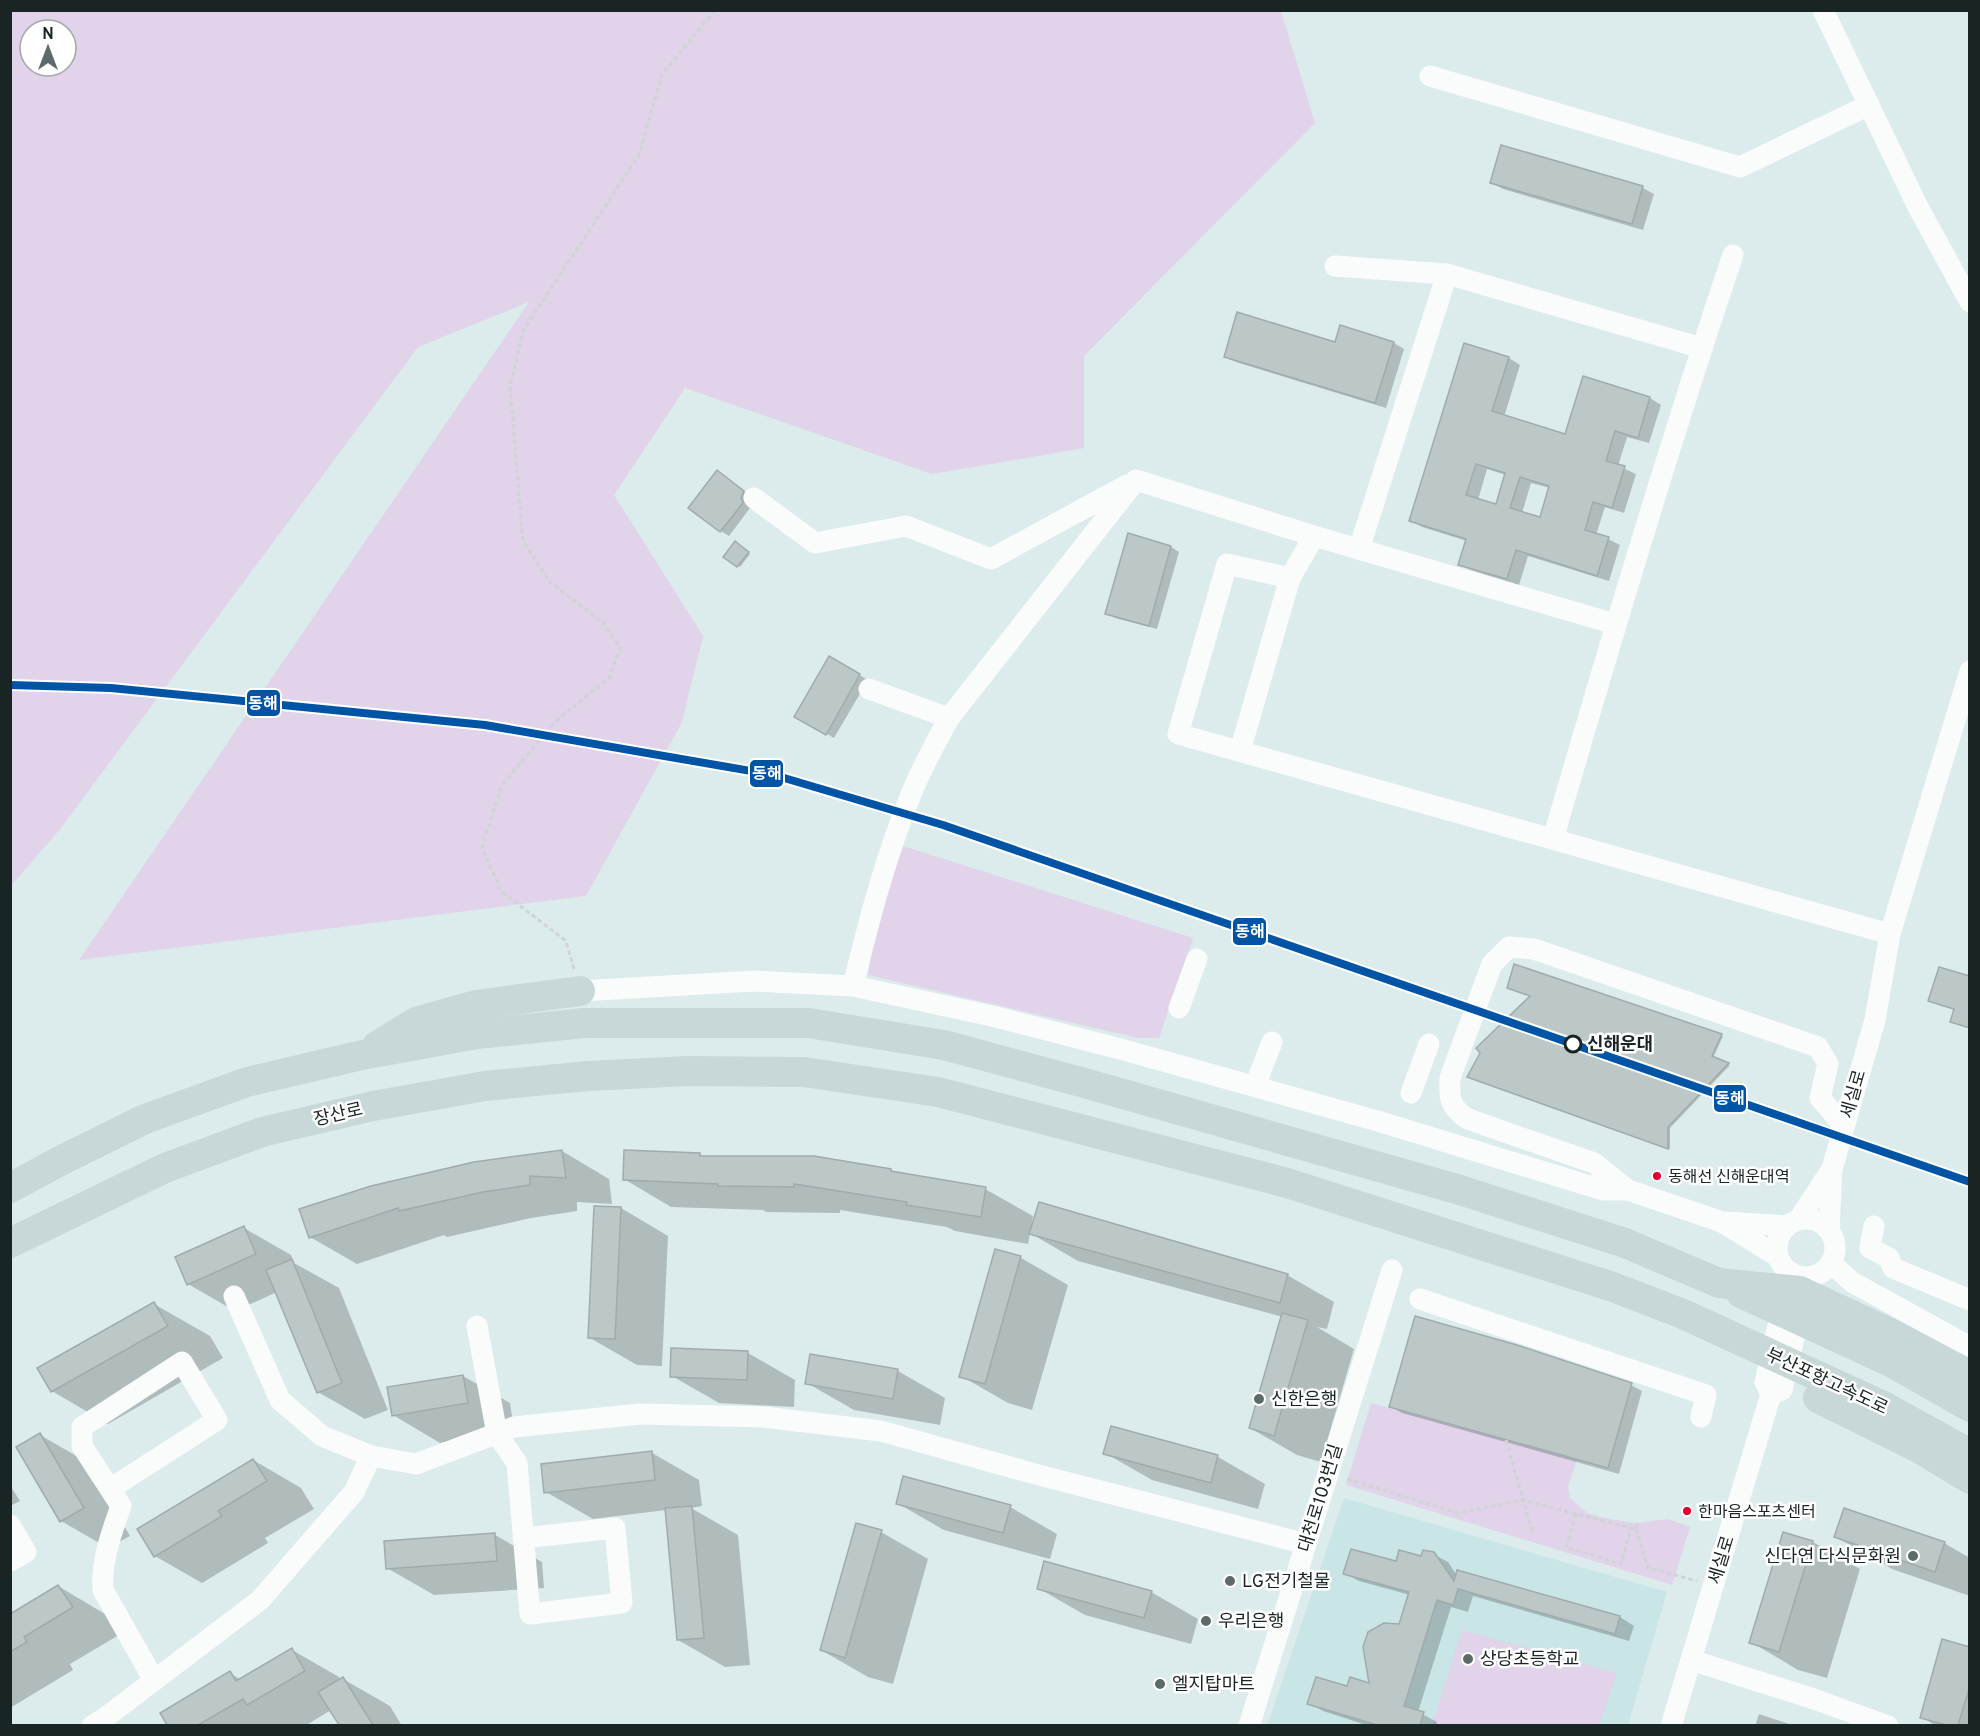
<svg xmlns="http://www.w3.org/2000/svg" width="1980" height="1736" viewBox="0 0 1980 1736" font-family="Overpass,'Noto Sans KR',sans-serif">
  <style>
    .built { fill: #cae5e6 }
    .green { fill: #e0d3ea; fill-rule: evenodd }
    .shadow { fill: #0003; fill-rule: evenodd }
    .building { fill: #bcc8c8; stroke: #a0abac; stroke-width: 1.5; fill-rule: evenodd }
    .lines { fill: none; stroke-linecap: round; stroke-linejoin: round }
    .path { stroke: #d0d4d4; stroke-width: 3; stroke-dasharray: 4.5 3; stroke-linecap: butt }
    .minor { stroke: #fafcfc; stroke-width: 21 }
    .highway { stroke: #c8d7d8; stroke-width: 30 }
    .rail-1-casing { stroke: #fff; stroke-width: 12 }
    .rail-1 { stroke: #0054a6; stroke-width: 8 }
    .stop-dot { fill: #fff; stroke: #192424; stroke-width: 3 }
    .bus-dot { fill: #e4002b; stroke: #fff; stroke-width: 2 }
    .poi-dot { fill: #5d6a6a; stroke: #fff; stroke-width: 2 }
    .labels { text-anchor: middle; stroke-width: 5; stroke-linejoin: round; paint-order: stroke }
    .bus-label { font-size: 16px; fill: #192424; stroke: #fff; text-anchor: start }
    .stop-label { font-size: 18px; font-weight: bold; fill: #192424; stroke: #fff; text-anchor: start }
    .street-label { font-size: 18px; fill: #192424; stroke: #fff }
    .poi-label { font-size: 18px; fill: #192424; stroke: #fff; text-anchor: start }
    .line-badge { stroke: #fff; stroke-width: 2 }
    .badge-label { font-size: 16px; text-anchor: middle; font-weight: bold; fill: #fff }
  </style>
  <rect width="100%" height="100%" fill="#dcebec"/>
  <path class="built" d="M1344,1498L1667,1592L1628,1725L1267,1726Z"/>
  <g class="green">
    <path d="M11,10L1281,11L1315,123L1084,356V448L932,474L685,388L614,495L703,636L682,722L586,896L79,960L529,302L418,347L61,828L11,886ZM30,30H66V66H30Z"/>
    <path d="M900,845L1193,938L1159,1038H1138L868,975L879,910Z"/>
    <path d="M1371,1403L1577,1460L1568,1486L1570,1498L1587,1513L1609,1519L1636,1523L1668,1519L1690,1527L1672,1585L1346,1485Z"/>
    <path d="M1462,1630L1617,1673L1599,1725H1432Z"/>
  </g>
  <g class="shadow">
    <path d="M1502,147L1643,188L1654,194L1643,230L1503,189L1492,183Z"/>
    <path d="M1341,327L1394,343L1404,349L1386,408L1236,362L1225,356L1336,344Z"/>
    <path d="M1465,345L1509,358L1520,365L1504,417L1566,436L1584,378L1650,398L1661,405L1649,443L1627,437L1618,466L1636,474L1624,513L1605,507L1596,535L1608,539L1620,545L1609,581L1528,556L1519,585L1471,570L1459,564L1467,541L1422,527L1411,520ZM1487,469L1506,475L1497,506L1478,500ZM1531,483L1550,488L1541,519L1522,513Z"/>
    <path d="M726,477L751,497L749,502L750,508L729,536L721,531Z"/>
    <path d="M1129,535L1171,547L1179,552L1157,629L1115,618L1107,613Z"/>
    <path d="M735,543L750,554L740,567L725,556Z"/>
    <path d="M829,658L868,680L834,738L796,716Z"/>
    <path d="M1515,966L1723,1036L1713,1058L1730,1065L1670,1128V1149L1471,1077L1533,996Z"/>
    <path d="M1970,978V1029L1952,1021L1955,1010L1938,1005L1930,1001Z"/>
    <path d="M562,1151L609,1179L612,1204L577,1202V1211L531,1218L447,1237L444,1235L357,1264L310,1237Z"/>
    <path d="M699,1155L703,1157L891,1170L898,1174L985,1189L1033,1216L1031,1227L1287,1275L1334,1302L1327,1329L1317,1327L1354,1349L1321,1462L1297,1455L1250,1428L1283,1317L1078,1261L1030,1233L1028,1244L955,1231L947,1227L840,1210V1213L766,1212L763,1210L671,1207L624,1179Z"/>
    <path d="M621,1208L668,1236L662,1366L637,1365L590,1338Z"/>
    <path d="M244,1228L291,1255L294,1263L339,1288L388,1410L365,1419L318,1392L277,1292L235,1311L188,1284Z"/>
    <path d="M996,1251L1021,1258L1068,1285L1032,1410L1008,1403L961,1376Z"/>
    <path d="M154,1304L210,1336L223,1358L108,1424L52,1391Z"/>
    <path d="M748,1353L795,1380L794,1407L719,1403L672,1376Z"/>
    <path d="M811,1356L898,1371L945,1398L940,1425L854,1410L807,1383Z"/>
    <path d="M463,1376L510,1403L514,1430L440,1443L393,1415Z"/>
    <path d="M1631,1385L1642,1391L1619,1474L1402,1413L1391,1407Z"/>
    <path d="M1112,1428L1218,1457L1265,1484L1258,1509L1152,1480L1105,1453Z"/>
    <path d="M40,1435L87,1462L130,1536L108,1548L61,1521Z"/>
    <path d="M652,1453L699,1480L702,1506L691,1508L738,1535L750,1665L725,1667L678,1640L666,1510L593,1519L546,1492Z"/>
    <path d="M253,1460L301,1488L314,1509L265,1538L268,1543L202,1583L155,1556L139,1530Z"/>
    <path d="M10,1485L20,1501L10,1506Z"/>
    <path d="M897,1503L1010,1507L1057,1534L1050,1559L944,1530Z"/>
    <path d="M881,1532L928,1559L893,1684L868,1677L821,1650Z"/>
    <path d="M495,1535L542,1562L544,1588L434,1595L387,1568L386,1542Z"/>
    <path d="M1836,1537L1944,1543L1970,1558V1596L1892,1569Z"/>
    <path d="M1813,1542L1860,1569L1827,1678L1798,1670L1751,1642Z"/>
    <path d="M1433,1554L1448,1562L1457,1576L1620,1617L1634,1626L1629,1641L1473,1596L1468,1612L1451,1607L1418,1712L1437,1722L1436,1726H1369L1323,1711L1309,1703L1348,1688L1370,1685L1401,1625L1410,1595L1359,1581L1345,1573L1422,1558Z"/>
    <path d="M58,1586L105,1614L119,1635L70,1664L73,1670L10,1708V1616Z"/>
    <path d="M1038,1588L1151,1592L1198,1619L1191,1644L1085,1615Z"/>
    <path d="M1970,1648V1726H1936L1922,1717Z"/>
    <path d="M292,1650L339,1677L340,1680L343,1679L390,1706L402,1726H341L331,1710L305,1726H169L162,1713L230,1673L241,1680Z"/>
    <path d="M1759,1714L1795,1726H1755Z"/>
  </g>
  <g class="building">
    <path d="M1501,145L1643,186L1632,224L1490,183Z"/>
    <path d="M1237,312L1335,342L1340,325L1394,342L1375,403L1224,357Z"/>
    <path d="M1464,343L1509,357L1492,411L1565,434L1583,376L1650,397L1638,438L1615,431L1606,461L1625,466L1612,508L1593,502L1585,530L1609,537L1597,576L1516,550L1507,579L1458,565L1466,539L1409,521ZM1476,464L1505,473L1496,504L1466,495ZM1520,477L1549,486L1540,517L1510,508Z"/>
    <path d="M717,470L744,491L741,497L743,503L720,532L688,508Z"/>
    <path d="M1128,533L1171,546L1149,626L1105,614Z"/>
    <path d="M735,541L749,552L737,567L723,557Z"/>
    <path d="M829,656L860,674L826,735L794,717Z"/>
    <path d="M1514,964L1722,1034L1712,1056L1729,1063L1668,1127V1149L1467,1077L1480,1053L1476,1048L1530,996L1507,988Z"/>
    <path d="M1939,967L1970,976V1028L1950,1022L1954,1009L1928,1001Z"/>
    <path d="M562,1150L566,1178L530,1176V1185L483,1192L399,1211L398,1208L309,1238L299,1209L371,1186L474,1162Z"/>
    <path d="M624,1150L700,1153V1156H814L891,1169V1171L986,1187L981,1217L906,1205L907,1202L794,1184V1187L718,1186V1184L623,1180Z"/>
    <path d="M1039,1202L1288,1274L1280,1303L1029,1234Z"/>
    <path d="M594,1206L621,1207L615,1339L588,1338Z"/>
    <path d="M244,1226L256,1254L187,1285L175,1257Z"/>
    <path d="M995,1249L1021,1256L985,1384L959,1377Z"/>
    <path d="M292,1259L342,1383L317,1393L266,1270Z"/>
    <path d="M154,1302L168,1326L51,1392L37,1368Z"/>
    <path d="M1282,1313L1308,1320L1274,1436L1249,1428Z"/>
    <path d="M1415,1316L1517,1345L1632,1383L1608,1468L1389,1407Z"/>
    <path d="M671,1348L748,1351L747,1380L670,1377Z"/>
    <path d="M810,1354L898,1369L893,1399L805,1384Z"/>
    <path d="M463,1375L468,1403L392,1416L387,1387Z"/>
    <path d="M1111,1426L1218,1455L1211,1483L1103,1454Z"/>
    <path d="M40,1433L84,1508L60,1522L16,1447Z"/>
    <path d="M652,1451L655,1480L544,1493L541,1464Z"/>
    <path d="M253,1459L267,1481L218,1511L222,1516L154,1557L137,1529Z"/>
    <path d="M903,1476L1011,1505L1003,1533L896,1504Z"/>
    <path d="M692,1506L704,1638L677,1640L665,1508Z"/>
    <path d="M1844,1508L1945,1542L1935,1572L1834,1537Z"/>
    <path d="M856,1523L882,1530L845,1658L820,1650Z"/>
    <path d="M1783,1532L1813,1541L1779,1652L1749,1643Z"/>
    <path d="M495,1533L497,1561L386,1569L384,1541Z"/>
    <path d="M1351,1549L1396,1561L1399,1550L1421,1556L1423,1550L1434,1552L1454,1581L1457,1570L1620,1616L1615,1634L1458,1589L1453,1605L1437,1600L1404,1706L1424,1712L1420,1725H1377L1307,1704L1316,1677L1347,1686L1350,1677L1369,1683L1363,1647L1368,1632L1384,1623L1399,1624L1409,1592L1343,1574Z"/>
    <path d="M1044,1561L1152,1591L1144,1618L1037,1589Z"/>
    <path d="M58,1585L73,1607L24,1637L27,1642L10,1652V1614Z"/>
    <path d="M1942,1639L1970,1647V1686L1958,1725H1947L1920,1718Z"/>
    <path d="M292,1648L305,1671L247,1705L243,1699L198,1725H167L160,1713L230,1671L236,1681Z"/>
    <path d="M343,1677L373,1725H339L318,1692Z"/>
  </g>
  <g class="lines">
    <g class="path">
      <path d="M574,969L566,941L501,891L482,847L502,785L556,721L610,677L620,647L603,623L549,581L523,541L510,387L523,331L639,155L662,75L715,10"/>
      <path d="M1506,1440L1533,1534"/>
      <path d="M1347,1479L1458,1513L1522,1500L1631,1528L1636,1529L1637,1523"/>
      <path d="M1576,1514L1566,1547L1621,1564L1631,1528"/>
      <path d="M1636,1529L1648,1568L1697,1581"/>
    </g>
    <g class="minor">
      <path d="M1823,10L1918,207L1970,302"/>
      <path d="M1430,76L1740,167L1869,105"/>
      <path d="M1335,266L1447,274"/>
      <path d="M754,498L815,543L906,526L991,559L1127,485"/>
      <path d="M1314,536L1615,624"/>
      <path d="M1359,549L1447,274L1702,348"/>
      <path d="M869,689L949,718L1136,480L1314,536L1290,578L1227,564L1178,734L1890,934"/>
      <path d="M1240,751L1290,578"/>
      <path d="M1553,839C1610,643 1668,448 1733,255"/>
      <path d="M853,986C869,920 886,855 912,792C922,767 936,742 949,718"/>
      <path d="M580,991L754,981L853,986L992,1016L1124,1050L1381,1122L1603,1190H1628L1722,1222L1777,1256"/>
      <path d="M1179,1008L1197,959"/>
      <path d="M1255,1086L1272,1042"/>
      <path d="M1411,1093L1429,1044"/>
      <path d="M1628,1190L1594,1163L1468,1119C1449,1107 1449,1098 1450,1078L1492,964L1509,947L1534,949L1818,1047L1828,1064L1820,1098L1844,1126"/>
      <circle cx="1806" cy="1248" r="29"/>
      <path d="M1799,1219L1832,1169"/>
      <path d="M1726,1222L1786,1226"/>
      <path d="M1874,1226L1870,1248L1889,1258L1893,1268L1970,1300"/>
      <path d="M1829,1230L1832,1169L1875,1020L1890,934L1970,671"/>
      <path d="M1831,1263L1852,1282L1970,1347"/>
      <path d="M234,1296L280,1400L322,1436L371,1456L416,1464L514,1427L640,1414L763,1417L881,1431L1035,1474L1306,1544"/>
      <path d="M1420,1299L1706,1395L1701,1417"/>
      <path d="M477,1326L497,1434L517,1463L530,1614L622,1603L615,1528L523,1538"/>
      <path d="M1771,1394L1782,1390L1801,1308"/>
      <path d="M110,1489L217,1420L182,1362L82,1427V1446L121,1506C111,1534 101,1561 103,1590L154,1680"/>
      <path d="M10,1525L26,1552L10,1561"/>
      <path d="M1691,1660L1814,1699L1888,1726"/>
      <path d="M92,1726L106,1717L260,1600L354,1492L371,1456"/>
      <path d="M1249,1726L1392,1270"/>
      <path d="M1671,1726L1771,1394L1765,1382L1790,1273"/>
    </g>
    <g class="highway">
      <path d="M377,1046L416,1022L476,1005L580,991"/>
      <path d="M10,1188L62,1160L145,1119L247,1082L362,1055L477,1034L584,1023H808L944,1045L1088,1084L1460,1190L1625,1243L1719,1283L1800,1291L1888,1332L1970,1375"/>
      <path d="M10,1243L165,1168L262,1132L373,1106L485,1086L588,1076L688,1071L804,1072L938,1092L1287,1183L1613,1287L1683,1314L1883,1406L1970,1454"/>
      <path d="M1741,1293L1891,1362L1970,1407"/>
      <path d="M1818,1398L1917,1447L1970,1479"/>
    </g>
    <g class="rail-1-casing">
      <path id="rail-1" d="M10,685L111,688L485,725L774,775L943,825L1970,1182"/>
    </g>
    <use href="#rail-1" class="rail-1"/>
  </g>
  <circle class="stop-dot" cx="1573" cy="1044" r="8"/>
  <g class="bus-dot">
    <circle cx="1657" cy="1176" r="5"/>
    <circle cx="1687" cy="1511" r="5"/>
  </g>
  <g class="poi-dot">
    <circle cx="1259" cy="1399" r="6"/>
    <circle cx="1913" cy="1556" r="6"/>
    <circle cx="1230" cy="1581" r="6"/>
    <circle cx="1206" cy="1621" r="6"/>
    <circle cx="1468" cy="1659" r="6"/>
    <circle cx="1160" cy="1684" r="6"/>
  </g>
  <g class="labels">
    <g class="bus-label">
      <text x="1668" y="1182">동해선 신해운대역</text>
      <text x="1698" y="1517">한마음스포츠센터</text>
    </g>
    <g class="stop-label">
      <text x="1587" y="1050">신해운대</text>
    </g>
    <g class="street-label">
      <text transform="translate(1853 1094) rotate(-74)" y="6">세실로</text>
      <text transform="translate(338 1114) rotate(-13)" y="6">장산로</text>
      <text transform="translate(1827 1381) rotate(25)" y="6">부산포항고속도로</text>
      <text transform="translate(1320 1498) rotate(-73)" y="6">대천로103번길</text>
      <text transform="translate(1721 1560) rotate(-73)" y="6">세실로</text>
    </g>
    <g class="poi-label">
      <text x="1271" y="1405">신한은행</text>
      <text x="1901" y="1562" text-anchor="end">신다연 다식문화원</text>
      <text x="1242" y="1587">LG전기철물</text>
      <text x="1218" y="1627">우리은행</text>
      <text x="1480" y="1665">상당초등학교</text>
      <text x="1172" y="1690">엘지탑마트</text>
    </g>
  </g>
  <g class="line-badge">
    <rect x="246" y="689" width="35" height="28" rx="6" fill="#0054a6"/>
    <rect x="749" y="759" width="35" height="29" rx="6" fill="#0054a6"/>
    <rect x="1232" y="917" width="35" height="29" rx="6" fill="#0054a6"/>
    <rect x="1713" y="1084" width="34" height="29" rx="6" fill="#0054a6"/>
  </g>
  <g class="badge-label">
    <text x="263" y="709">동해</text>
    <text x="767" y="779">동해</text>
    <text x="1250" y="937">동해</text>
    <text x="1730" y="1104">동해</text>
  </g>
  <rect width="1980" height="1736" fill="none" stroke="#192424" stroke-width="24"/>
  <g transform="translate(48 48)"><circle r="28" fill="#ffffff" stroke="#a3a7a7" stroke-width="1.5"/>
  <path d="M0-4.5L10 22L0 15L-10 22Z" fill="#5d6a6a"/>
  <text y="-9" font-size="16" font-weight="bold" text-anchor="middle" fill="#192424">N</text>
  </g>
</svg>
